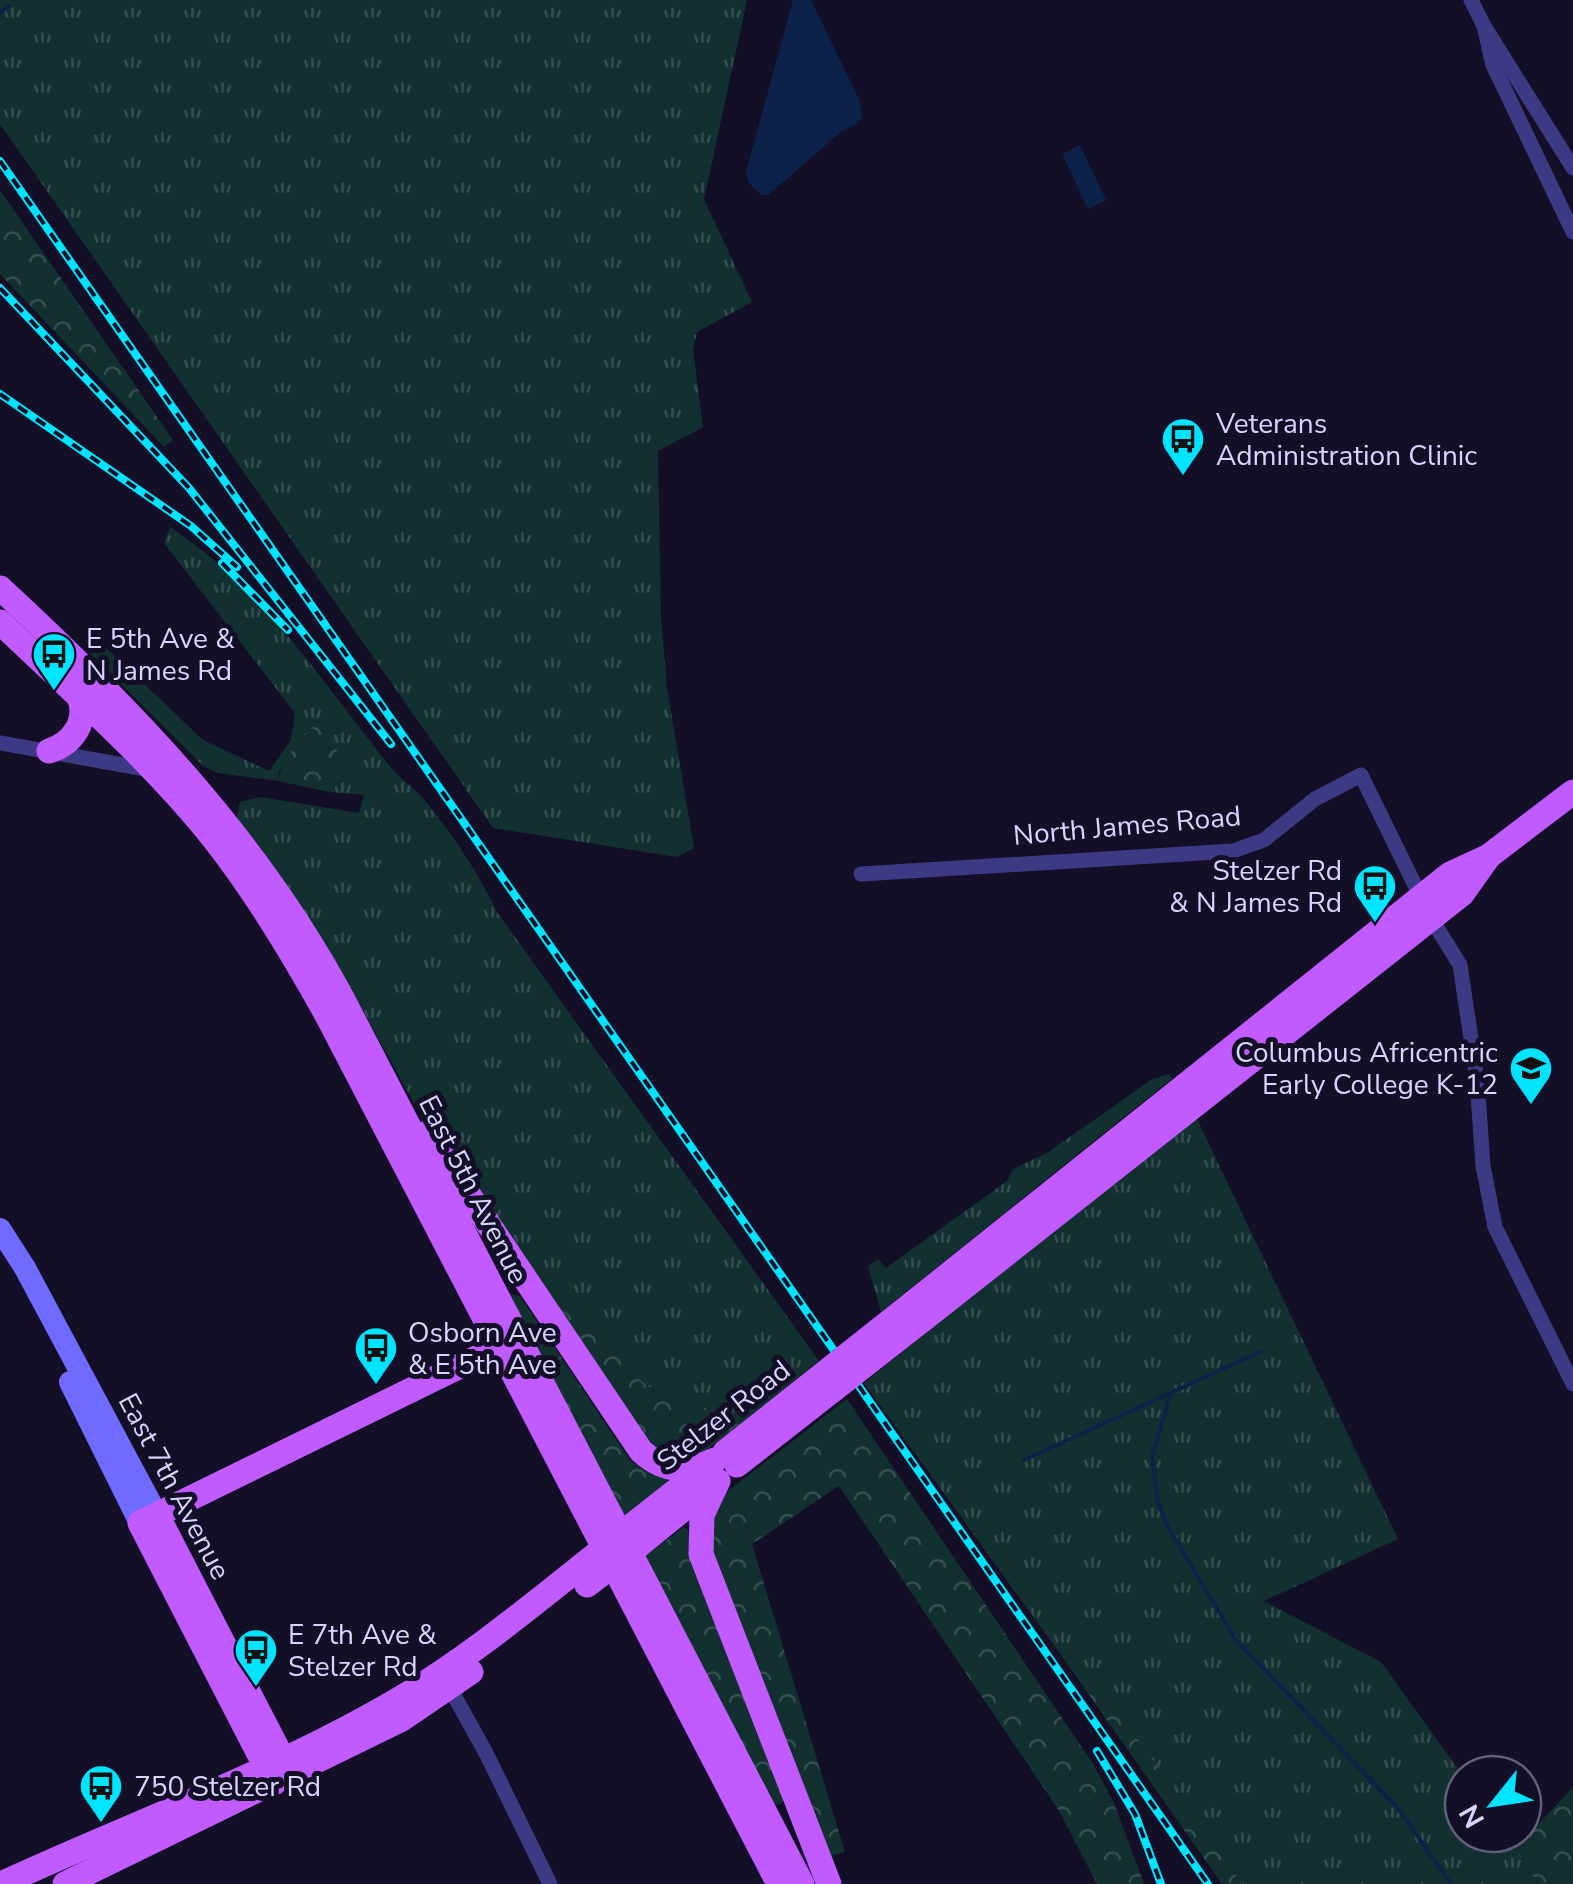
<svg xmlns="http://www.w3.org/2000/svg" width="1573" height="1884" viewBox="0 0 1573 1884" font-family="'Nunito Sans',sans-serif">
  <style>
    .grass { fill: url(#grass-tufts) }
    .forest { fill: url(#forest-crowns) }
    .water { fill: #0c2248 }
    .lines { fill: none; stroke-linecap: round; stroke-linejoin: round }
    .stream { stroke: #0c2248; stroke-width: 4 }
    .street { stroke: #3d3a85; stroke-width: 15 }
    .secondary { stroke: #6f6bff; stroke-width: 22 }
    .primary { stroke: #c25bff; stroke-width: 25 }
    .rail-casing { stroke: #00e5ff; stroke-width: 8 }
    .rail { stroke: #130f26; stroke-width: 4; stroke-dasharray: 11; stroke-linecap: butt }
    .primary-bridge { stroke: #c25bff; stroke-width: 25 }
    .labels { text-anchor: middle; stroke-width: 10; stroke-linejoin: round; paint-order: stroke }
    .poi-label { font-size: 28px; fill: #d9d4ff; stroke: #130f26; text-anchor: start }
    .street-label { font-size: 28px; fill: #d9d4ff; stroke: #130f26 }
  </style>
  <defs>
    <pattern id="grass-tufts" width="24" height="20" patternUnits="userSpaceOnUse" patternTransform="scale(2.5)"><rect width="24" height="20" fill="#12302f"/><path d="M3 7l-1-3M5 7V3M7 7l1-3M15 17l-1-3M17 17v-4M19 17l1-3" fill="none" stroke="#344d4e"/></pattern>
    <pattern id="forest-crowns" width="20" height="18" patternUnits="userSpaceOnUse" patternTransform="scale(2.5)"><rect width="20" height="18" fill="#12302f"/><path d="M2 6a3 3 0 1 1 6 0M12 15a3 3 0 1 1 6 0" fill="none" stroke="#344d4e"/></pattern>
  </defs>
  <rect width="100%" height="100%" fill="#130f26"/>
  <g class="grass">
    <path d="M0,0H747L704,199L752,302L697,332L693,350L703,427L658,451L661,616L667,688L694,848L677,857L493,828L0,124Z"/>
    <path d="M170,527C262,587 321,680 388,764C399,778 415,788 426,802C453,835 479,874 497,912L819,1361L744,1421L727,1411L668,1402L641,1381L518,1248L431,1134L339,967L236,822L240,802L260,797L359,813L364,795L329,792L340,782L344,772L332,739L324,727L279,771L278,781L218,773L203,766L90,653L85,644L87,630L203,740L269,771L291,740L295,713L164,543Z"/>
    <path d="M1168,1074L1173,1078L881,1312L868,1266L878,1259L886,1268L1007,1181L1013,1169L1047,1153L1151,1080Z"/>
    <path d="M1196,1117L1398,1539L1264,1601L1381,1662L1463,1776V1834H1505L1538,1884H1242L1067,1643H1059L1061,1655L864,1383Z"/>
  </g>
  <g class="forest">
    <path d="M0,190L173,440L164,447L0,274Z"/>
    <path d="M313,727H324L333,739L344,772L340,782L329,792L278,781C281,763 298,738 313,727Z"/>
    <path d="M517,1248H523L535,1256L641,1381L668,1402L738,1413L744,1421C710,1447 687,1475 647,1443Z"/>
    <path d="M511,1294L520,1296L630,1460L645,1471L667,1478L668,1483L624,1516L507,1301Z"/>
    <path d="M847,1399L1093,1764L1114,1803L1144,1884H1097L1058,1809L839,1486L752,1544L845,1852L826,1857L712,1560L713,1513L728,1491Z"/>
    <path d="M684,1527L688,1529L691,1552L784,1798L781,1804L772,1805L642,1558Z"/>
    <path d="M1059,1642L1068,1643L1242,1884H1222L1061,1655Z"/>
    <path d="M1573,1787V1884H1538L1515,1849Z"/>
  </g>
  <g class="water">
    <path d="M793,0H811L859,99L863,117L854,126L842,131L768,195H761L748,182L746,172Z"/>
    <path d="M1080,145L1106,200L1088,209L1062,154Z"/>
  </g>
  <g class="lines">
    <g class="stream">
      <path d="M0,13L9,6"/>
      <path d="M1171,1393L1152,1457L1158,1503L1168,1527L1236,1640L1397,1807L1451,1884"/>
      <path d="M1024,1460L1262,1351"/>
    </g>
    <g class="street">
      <path d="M1471,0L1484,26L1573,168"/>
      <path d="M1484,26L1493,65L1573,232"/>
      <path d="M0,743L151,770"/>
      <path d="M861,874L1233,851L1264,840L1315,799L1361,775L1431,918L1460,965L1477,1079L1483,1166L1495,1227L1573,1384"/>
      <path d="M450,1688L487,1755L550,1884"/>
    </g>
    <g class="secondary">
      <path d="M0,1229L25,1268L157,1515"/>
      <path d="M70,1382L140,1523"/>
    </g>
    <g class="primary">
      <path d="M0,588C132,710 256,838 342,998L802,1884"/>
      <path d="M0,622C73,692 151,760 214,839C258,895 295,957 329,1019L779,1884"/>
      <path d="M49,751C72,744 89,721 79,697"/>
      <path d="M427,1133L641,1451C665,1473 688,1472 715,1460"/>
      <path d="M913,1303L1450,874L1489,856L1573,792"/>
      <path d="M925,1318L1462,894L1489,856"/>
      <path d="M718,1481L702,1515L701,1554L829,1884"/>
      <path d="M157,1515L290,1773"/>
      <path d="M630,1527L705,1468"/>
      <path d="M639,1545L713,1485"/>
      <path d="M274,1783L140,1523L513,1340"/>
      <path d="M1,1884C135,1822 274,1773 401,1698C465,1660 521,1614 579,1568"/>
      <path d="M65,1884L402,1719L471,1672"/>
    </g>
    <g class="rail-casing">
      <g id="rail">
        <path d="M0,161L1208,1884"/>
        <path d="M0,288L189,488L391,744"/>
        <path d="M0,394L191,526L237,567"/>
        <path d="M222,563L288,630"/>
        <path d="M1097,1751L1135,1814L1161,1884"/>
      </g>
    </g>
    <use href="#rail" class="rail"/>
    <g class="primary-bridge">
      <path d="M725,1452L913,1303"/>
      <path d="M737,1465L925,1318"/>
      <path d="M579,1568L630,1527"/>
      <path d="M587,1585L639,1545"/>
    </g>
  </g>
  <defs>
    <g id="bus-pin" transform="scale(2.25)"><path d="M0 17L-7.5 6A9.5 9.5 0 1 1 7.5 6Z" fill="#00e5ff" stroke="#130f26"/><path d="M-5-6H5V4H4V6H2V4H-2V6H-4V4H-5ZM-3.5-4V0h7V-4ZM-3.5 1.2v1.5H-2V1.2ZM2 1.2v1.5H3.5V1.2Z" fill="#111"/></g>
    <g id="school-pin" transform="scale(2.25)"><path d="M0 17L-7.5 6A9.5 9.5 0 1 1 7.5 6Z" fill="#00e5ff" stroke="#130f26"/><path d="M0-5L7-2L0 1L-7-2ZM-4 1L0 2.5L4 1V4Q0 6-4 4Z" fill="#111"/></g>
  </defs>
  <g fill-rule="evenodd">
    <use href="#bus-pin" x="1183" y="439"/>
    <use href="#bus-pin" x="54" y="654"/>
    <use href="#bus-pin" x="1375" y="886"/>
    <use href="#school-pin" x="1531" y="1068"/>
    <use href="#bus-pin" x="376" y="1348"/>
    <use href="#bus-pin" x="256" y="1650"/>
    <use href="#bus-pin" x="101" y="1786"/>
  </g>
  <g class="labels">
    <g class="poi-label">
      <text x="1216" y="433">Veterans<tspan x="1216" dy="32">Administration Clinic</tspan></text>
      <text x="86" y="648">E 5th Ave &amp;<tspan x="86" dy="32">N James Rd</tspan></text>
      <text x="1342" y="880" text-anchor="end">Stelzer Rd<tspan x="1342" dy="32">&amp; N James Rd</tspan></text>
      <text x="1498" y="1062" text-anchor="end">Columbus Africentric<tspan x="1498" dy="32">Early College K-12</tspan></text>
      <text x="408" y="1342">Osborn Ave<tspan x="408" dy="32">&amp; E 5th Ave</tspan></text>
      <text x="288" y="1644">E 7th Ave &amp;<tspan x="288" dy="32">Stelzer Rd</tspan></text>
      <text x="134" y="1796">750 Stelzer Rd</text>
    </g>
    <g class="street-label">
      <text transform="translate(1127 825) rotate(-5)" y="10">North James Road</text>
      <text transform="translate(474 1189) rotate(63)" y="10">East 5th Avenue</text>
      <text transform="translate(723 1415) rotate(-38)" y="10">Stelzer Road</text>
      <text transform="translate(175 1486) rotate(62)" y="10">East 7th Avenue</text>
    </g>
  </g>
  <g transform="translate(1493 1804) rotate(240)"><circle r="48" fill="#130f26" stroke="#625e7d" stroke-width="2.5"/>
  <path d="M0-8L18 38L0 25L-18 38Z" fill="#00e5ff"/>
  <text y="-15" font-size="28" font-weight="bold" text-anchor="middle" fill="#d9d4ff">N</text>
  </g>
</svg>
